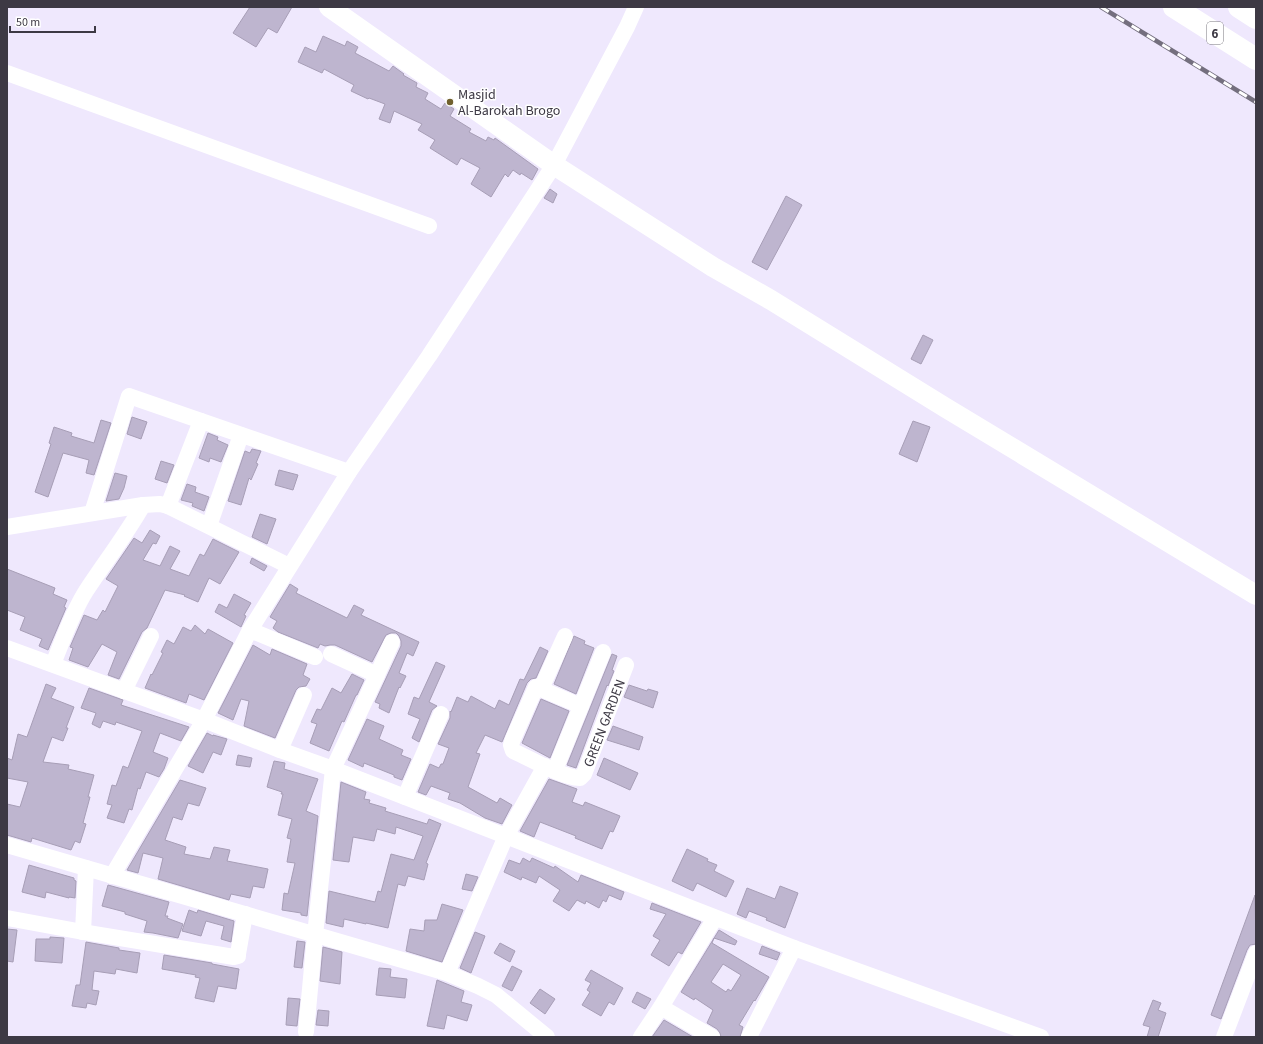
<svg xmlns="http://www.w3.org/2000/svg" width="1263" height="1044" viewBox="0 0 1263 1044" font-family="'Source Sans 3',sans-serif">
  <style>
    .building { fill: #beb5cf; stroke: #a79eb6; fill-rule: evenodd }
    .lines { fill: none; stroke-linecap: round; stroke-linejoin: round }
    .minor { stroke: #fff; stroke-width: 16 }
    .major { stroke: #fff; stroke-width: 20 }
    .highway { stroke: #fff; stroke-width: 22 }
    .rail-casing { stroke: #746f7e; stroke-width: 4.5 }
    .rail { stroke: #fff; stroke-width: 3; stroke-dasharray: 9; stroke-linecap: butt }
    .poi-dot { fill: #70602e; stroke: #fff; stroke-width: 1.5 }
    .labels { text-anchor: middle; stroke-width: 3; stroke-linejoin: round; paint-order: stroke }
    .shield { fill: #fff; stroke: #77747c; stroke-width: 1 }
    .shield-label { font-size: 13px; font-weight: bold; fill: #3d3944 }
    .poi-label { font-size: 14px; fill: #3d3944; stroke: #fff; text-anchor: start }
    .street-label { font-size: 14px; fill: #3d3944; stroke: #fff }
  </style>
  <rect width="100%" height="100%" fill="#efe8fd"/>
  <g class="building">
    <path d="M250,7H292L277,33L268,28L256,47L233,33Z"/>
    <path d="M323,36L345,46L347,41L358,47L355,53L389,71L393,66L404,74L403,75L417,83L416,87L428,93L425,99L441,109L445,103L454,109L450,116L471,129L469,132L486,141L488,137L494,140L495,138L538,169L532,180L521,173L520,175L513,170L508,177L505,174L491,197L471,184L480,168L461,158L457,165L430,148L435,140L418,130L422,124L394,111L390,123L379,119L385,104L369,98L368,99L351,91L354,85L324,69L322,73L298,62L305,47L316,52Z"/>
    <path d="M550,189L557,194L553,203L544,198Z"/>
    <path d="M786,196L802,205L767,270L752,262Z"/>
    <path d="M923,335L933,340L921,364L911,359Z"/>
    <path d="M132,417L147,422L141,439L127,434Z"/>
    <path d="M101,420L111,423L94,475L86,473L89,460L63,453L48,497L35,492L51,444L49,443L54,427L72,433L71,436L94,443Z"/>
    <path d="M913,421L930,427L917,462L899,454Z"/>
    <path d="M208,433L218,437L217,440L228,445L221,462L210,458L209,462L199,458Z"/>
    <path d="M252,449L261,451L256,463L258,464L251,480L249,478L241,505L228,501L245,451L250,453Z"/>
    <path d="M161,461L174,465L167,483L155,479Z"/>
    <path d="M279,470L298,475L293,490L275,485Z"/>
    <path d="M115,473L127,476L124,488L119,499L106,501Z"/>
    <path d="M187,484L196,487L195,492L209,497L204,511L192,506L193,503L181,500Z"/>
    <path d="M260,514L276,519L267,544L252,537Z"/>
    <path d="M150,530L160,536L156,544L153,543L143,560L160,566L170,546L180,551L170,569L189,576L200,554L204,556L213,539L239,552L220,584L209,578L198,602L184,596L185,595L165,590L147,628L142,632L119,679L108,675L117,652L102,644L88,667L69,660L73,648L70,647L84,615L97,620L103,610L105,612L118,586L106,579L134,538L142,543Z"/>
    <path d="M252,558L267,566L264,571L250,563Z"/>
    <path d="M7,569L55,588L53,594L67,600L64,607L66,608L48,650L39,646L42,639L20,630L25,617L7,610Z"/>
    <path d="M290,584L298,589L296,593L347,618L354,605L364,610L361,615L419,642L413,656L407,653L399,673L406,676L400,688L399,687L389,713L379,708L380,704L375,702L401,646V641L399,636L396,633H391L386,635L372,662L335,645H330L325,646L320,644L318,648L278,632L273,628L277,621L270,617Z"/>
    <path d="M234,594L251,603L244,615L246,616L241,627L215,612L219,604L227,608Z"/>
    <path d="M195,625L205,634L208,629L233,643L204,700L189,694L186,703L145,688L151,674L152,675L163,653L161,652L167,640L174,644L183,627L191,631Z"/>
    <path d="M574,636L585,641L584,644L594,648L576,694L554,684Z"/>
    <path d="M253,645L270,655L272,649L307,664L303,675L310,679L306,686L299,687L296,690L275,738L244,726L249,701L241,699L233,720L218,713Z"/>
    <path d="M540,647L548,651L536,678L531,679L527,683L502,742L485,735L476,753L480,754L468,787L497,803L500,798L512,805L502,824L485,818L460,803L448,799L450,793L431,786L426,795L418,792L430,764L439,768L441,764H443L449,748L438,744L450,718V711L451,712L457,697L468,702L471,696L495,709L499,700L509,705L520,679L524,680Z"/>
    <path d="M612,654L617,656L612,670L614,671L608,686L607,685L576,768L567,765Z"/>
    <path d="M436,662L445,666L429,702L437,706L432,710L419,742L412,738L420,719L408,714L414,697L419,699Z"/>
    <path d="M352,674L364,680L357,695H356L344,722L342,721L329,751L310,743L317,724L311,722L317,709L321,710L332,688L341,693Z"/>
    <path d="M46,684L56,688L51,698L74,707L66,728H68L63,741L52,737L43,762L69,765L68,769L94,775L88,797H90L83,823L86,824L80,843L75,841L71,850L32,838L31,842L7,835V804L20,807L28,782L7,778V758L12,760L18,734L27,737Z"/>
    <path d="M629,685L647,691L648,689L658,692L653,708L624,697Z"/>
    <path d="M89,688L123,700L121,705L189,727L181,741L160,733L153,752L168,758L164,769L159,777L146,772L140,789L138,788L132,810L129,809L124,823L107,818L112,805L107,804L112,785L116,786L123,766L128,768L142,731L116,722L115,725L103,721L100,728L92,724L96,713L81,708Z"/>
    <path d="M541,699L569,711L550,758L522,743Z"/>
    <path d="M367,719L384,726L379,739L403,750L401,755L411,759L402,780L394,777V775L364,763L363,767L348,760Z"/>
    <path d="M613,726L643,737L639,750L607,740Z"/>
    <path d="M207,733L213,736V735L227,739L221,755L213,752L203,773L188,766Z"/>
    <path d="M238,755L252,758L250,767L236,765Z"/>
    <path d="M604,758L638,773L630,790L597,775Z"/>
    <path d="M274,761L285,763L284,769L318,779L306,811L318,816L307,916L301,915V913L282,910L284,893L288,894L295,863L287,862L291,839L287,838L292,819L278,815L283,794H281L282,792L267,787Z"/>
    <path d="M549,779L577,789L572,802L583,806L585,802L620,816L613,832L610,831L602,849L575,838L576,836L540,822L534,837L520,831Z"/>
    <path d="M180,780L206,788L199,806L188,803L182,820L173,817L165,840L186,847L184,854L210,859L214,847L230,850L227,861L268,869L264,888L253,886L250,898L231,894L229,900L158,879L163,858L143,853L138,873L127,870Z"/>
    <path d="M341,782L366,792L364,799L370,800L369,803L386,808L385,811L427,824L429,819L441,824L426,863L428,864L424,880L408,876L405,886L398,884L388,928L366,923V924L344,919L343,927L326,923L329,891L375,902L378,891L381,892L391,854L414,860L423,836L396,827L395,834L377,829L374,841L353,837L349,862L333,860Z"/>
    <path d="M687,849L708,859L707,861L717,865L714,871L734,881L726,897L697,883L693,891L672,881Z"/>
    <path d="M523,858L530,862L532,858L554,868L555,866L578,882L581,875L624,892L621,900L609,895L606,902L603,900L599,908L586,901L585,904L577,900L569,911L553,901L560,890L539,876L536,883L522,877L521,880L504,872L509,860L520,864Z"/>
    <path d="M29,865L74,878V880L76,881L75,898L69,897V898L46,892L45,898L22,892Z"/>
    <path d="M466,874L478,877L472,891L462,889Z"/>
    <path d="M108,885L169,902L165,916H168L167,918L183,924L178,938L153,933L144,932L147,921L125,914V912L102,906Z"/>
    <path d="M780,886L798,893L785,928L766,920L767,918L749,911L746,918L737,914L747,888L775,899Z"/>
    <path d="M1255,895L1256,944L1250,945L1247,950L1221,1019L1211,1015Z"/>
    <path d="M652,903L701,922L682,954L678,952L669,966L651,955L660,940L653,936L666,914L650,909Z"/>
    <path d="M442,904L463,910L442,962L406,951L410,929L424,931L425,920H437Z"/>
    <path d="M189,910L197,913L198,910L234,921L231,942L221,939L224,926L206,921L201,936L182,931Z"/>
    <path d="M7,929L17,930L13,962L7,961Z"/>
    <path d="M719,930L737,941L735,945L714,938L712,943L769,977L755,1001L754,1000L739,1025L743,1027L740,1037H721L720,1033L717,1029L707,1023L713,1010L695,998L694,1000L681,992ZM723,964L741,975L731,991L728,989L726,992L711,982Z"/>
    <path d="M475,932L485,936L471,973L460,968Z"/>
    <path d="M50,937L64,938L62,963L35,961L36,939H50Z"/>
    <path d="M297,941L305,942L302,968L294,967Z"/>
    <path d="M86,942L119,948V950L140,953L137,973L116,969L115,974L94,971L92,990L99,991L96,1005L87,1003L86,1008L72,1006L76,985H80Z"/>
    <path d="M500,943L515,951L510,962L494,953Z"/>
    <path d="M762,946L780,953L777,960L759,954Z"/>
    <path d="M323,947L342,952L340,984L320,981Z"/>
    <path d="M164,955L212,963V964L239,969L236,989L218,986L214,1002L195,998L200,978L195,977L196,975L162,969Z"/>
    <path d="M512,966L522,971L512,991L502,986Z"/>
    <path d="M379,968L391,969L390,977L407,979L405,998L376,995Z"/>
    <path d="M591,970L623,988L614,1005L609,1002L601,1016L582,1005L590,992L587,990L591,983L585,980Z"/>
    <path d="M437,980L464,991L461,1002L472,1005L467,1021L447,1015L444,1029L427,1026Z"/>
    <path d="M540,989L555,999L545,1014L530,1003Z"/>
    <path d="M637,992L651,999L645,1009L632,1002Z"/>
    <path d="M288,998L300,999L297,1026L286,1025Z"/>
    <path d="M1153,1000L1161,1003L1158,1010L1166,1013L1158,1037H1147L1150,1027L1143,1025Z"/>
    <path d="M318,1010L329,1011L328,1026L316,1025Z"/>
    <path d="M664,1020L693,1037H652Z"/>
  </g>
  <g class="lines">
    <g class="minor">
      <path d="M7,73L429,226"/>
      <path d="M168,506L289,566"/>
      <path d="M92,513L129,396L349,472"/>
      <path d="M209,526L241,435"/>
      <path d="M7,527L143,505L160,504L168,506L201,421"/>
      <path d="M250,630L315,657"/>
      <path d="M7,648L204,720L280,750L333,769L794,948L1041,1037"/>
      <path d="M53,664C63,640 72,613 86,591C105,562 126,535 143,505"/>
      <path d="M377,675L392,642"/>
      <path d="M541,689L565,636"/>
      <path d="M124,691L151,636"/>
      <path d="M581,706L536,687L513,739L511,745L513,751C531,759 561,777 580,778L584,774L626,665"/>
      <path d="M280,750L304,695"/>
      <path d="M555,770L603,652"/>
      <path d="M405,797L441,714"/>
      <path d="M7,845L447,973L478,986L496,995L547,1037"/>
      <path d="M112,876L204,720L250,630L349,472L429,356L554,165L627,27L636,7"/>
      <path d="M7,918L83,932L234,957L238,956V954L245,914"/>
      <path d="M83,932L86,868"/>
      <path d="M447,973L506,836L545,766"/>
      <path d="M661,1007L712,1037"/>
      <path d="M306,1032L315,935L333,769L377,675L331,654"/>
      <path d="M641,1037L661,1007L715,918"/>
      <path d="M749,1037L794,948"/>
      <path d="M1224,1037L1256,953"/>
    </g>
    <path class="major" d="M329,7L554,165L713,267L771,300L946,408L1256,595"/>
    <g class="highway">
      <path d="M1174,7L1256,59"/>
      <path d="M1239,7L1256,18"/>
    </g>
    <g class="rail-casing">
      <path id="rail" d="M1101,7L1256,102"/>
    </g>
    <use href="#rail" class="rail"/>
  </g>
  <circle class="poi-dot" cx="450" cy="102" r="4"/>
  <g class="labels">
    <rect class="shield" x="1207" y="22" width="16" height="22" rx="3"/>
    <g class="shield-label">
      <text x="1215" y="38">6</text>
    </g>
    <g class="poi-label">
      <text x="458" y="99">Masjid<tspan x="458" dy="16">Al-Barokah Brogo</tspan></text>
    </g>
    <g class="street-label">
      <text transform="translate(604 723) rotate(-69)" y="5">GREEN GARDEN</text>
    </g>
  </g>
  <rect width="1263" height="1044" fill="none" stroke="#3d3944" stroke-width="16"/>
  <path d="M10 26v6h85v-6" fill="none" stroke="#3d3944" stroke-width="2"/>
  <text x="16" y="26" font-size="12" fill="#3d3944" stroke="#ffffff" stroke-width="3" paint-order="stroke">50 m</text>
</svg>
